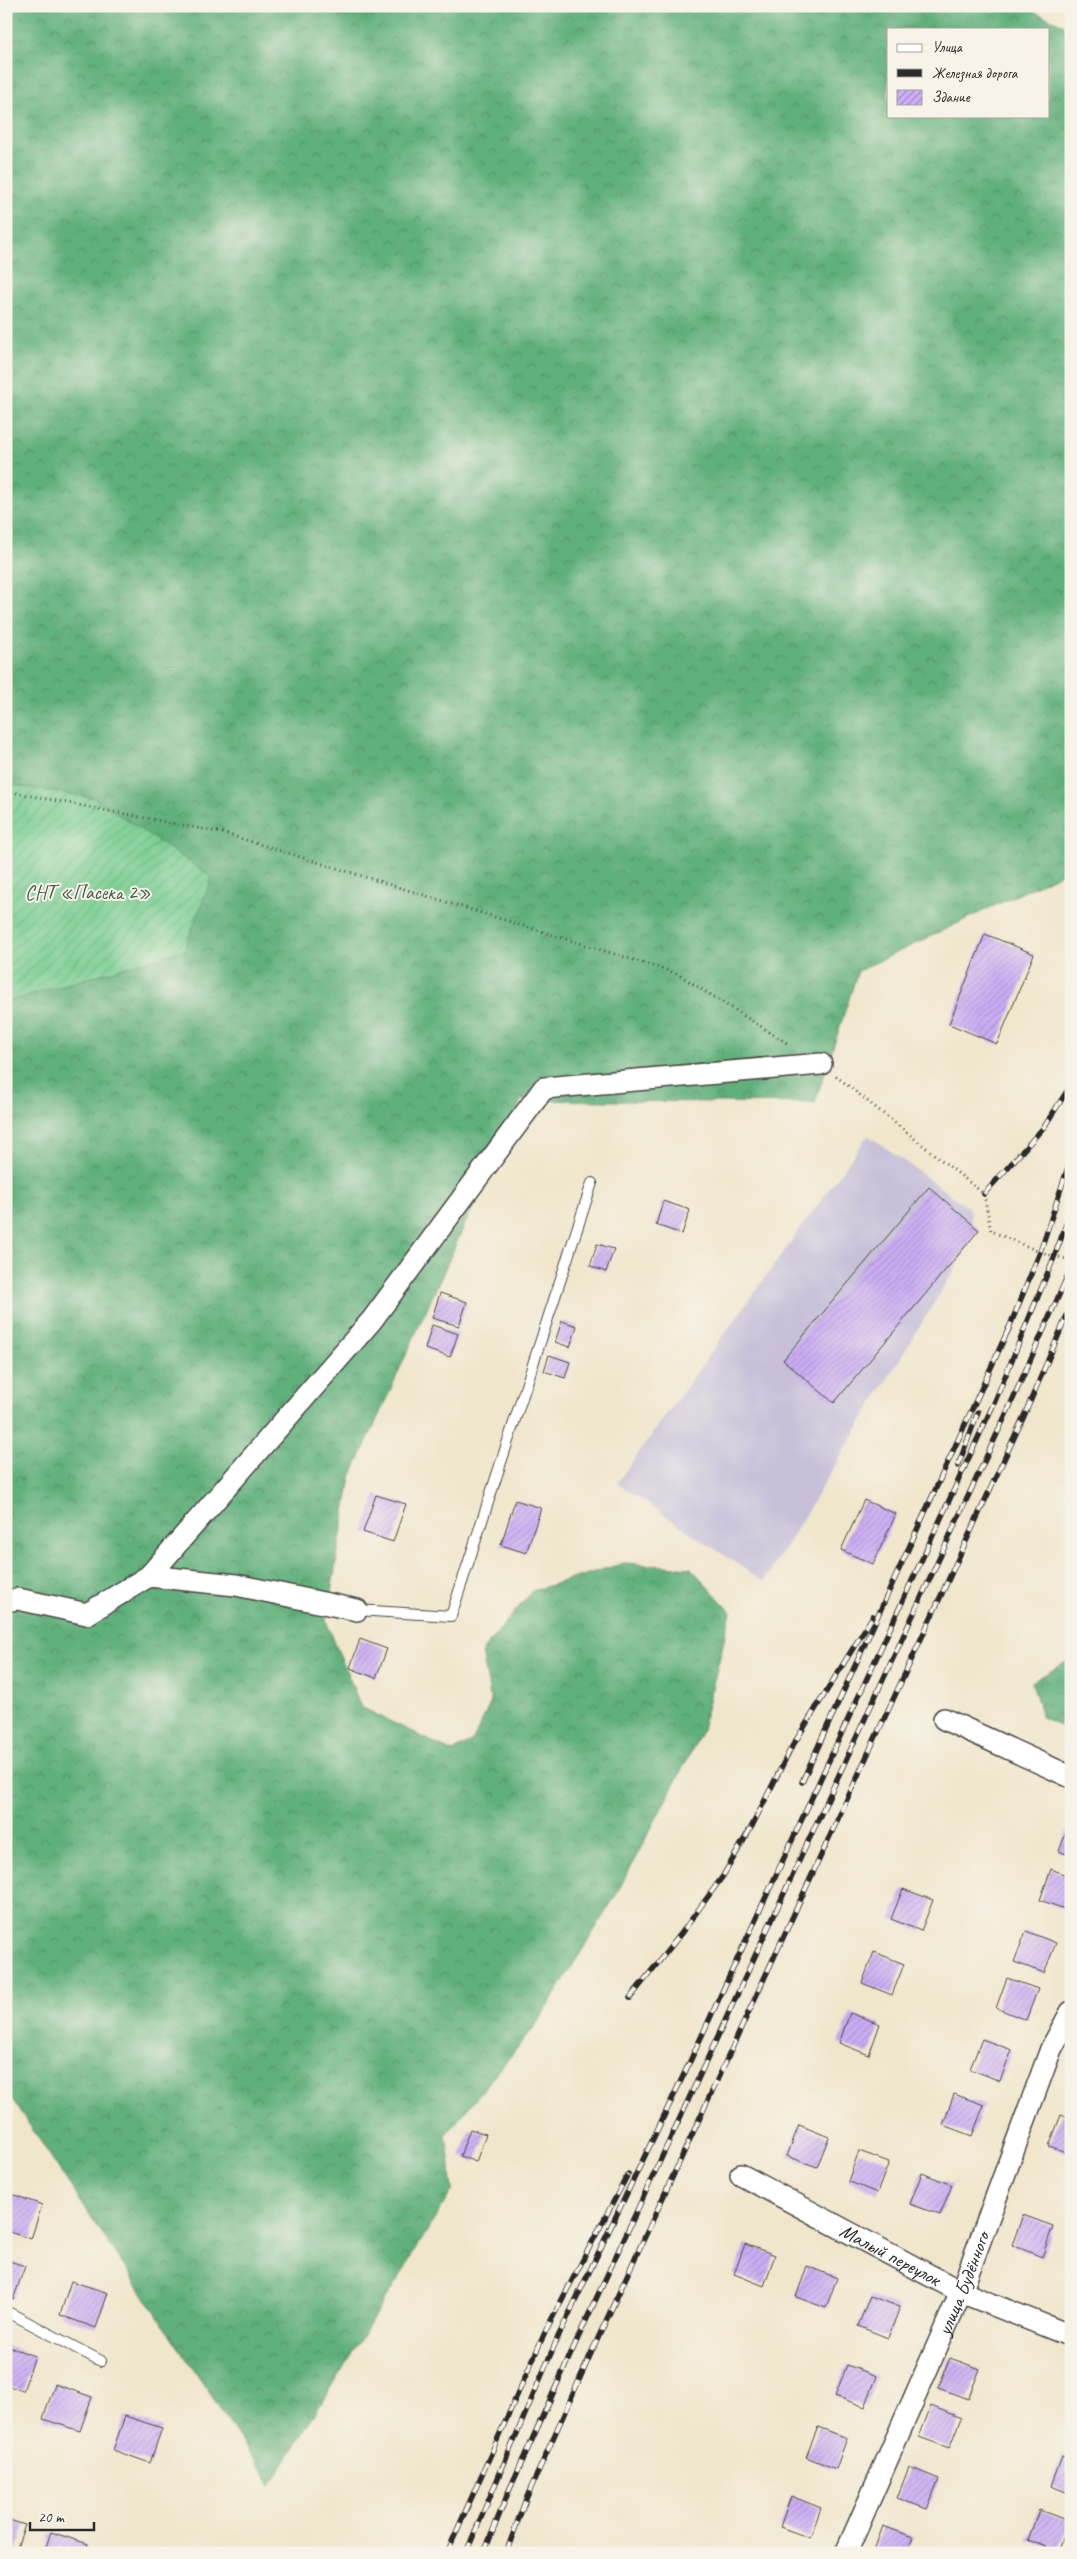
<svg xmlns="http://www.w3.org/2000/svg" width="1077" height="2559" viewBox="0 0 1077 2559" font-family="Caveat,sans-serif">
  <style>
    .industrial { fill: #c6c0d9 }
    .forest { fill: url(#forest-crowns); stroke: #466e53; fill-rule: evenodd }
    .garden { fill: url(#garden-furrows); stroke: #517c5e }
    .building { fill: url(#building-hatch) }
    .lines { fill: none; stroke-linecap: round; stroke-linejoin: round }
    .lane-casing { stroke: #494743; stroke-width: 12 }
    .street-casing { stroke: #494743; stroke-width: 24 }
    .path { stroke: #494743; stroke-width: 3; stroke-dasharray: 1 4; stroke-linecap: butt }
    .lane { stroke: #fff; stroke-width: 10 }
    .street { stroke: #fff; stroke-width: 21 }
    .rail-casing { stroke: #2b2b2b; stroke-width: 5.5 }
    .rail { stroke: #f7f3e8; stroke-width: 4; stroke-dasharray: 11; stroke-linecap: butt }
    .labels { text-anchor: middle; stroke-width: 4; stroke-linejoin: round; paint-order: stroke }
    .park-label { font-size: 20px; fill: #425c4a; stroke: #f7f3e8 }
    .street-label { font-size: 20px; fill: #2b2b2b; stroke: #f7f3e8 }
  </style>
  <defs>
    <pattern id="forest-crowns" width="20" height="18" patternUnits="userSpaceOnUse" patternTransform="scale(1.25)"><rect width="20" height="18" fill="#61b07b"/><path d="M2 6a3 3 0 1 1 6 0M12 15a3 3 0 1 1 6 0" fill="none" stroke="#508f65"/></pattern>
    <pattern id="garden-furrows" width="10" height="10" patternUnits="userSpaceOnUse" patternTransform="scale(1.25)"><rect width="10" height="10" fill="#77cd91"/><path d="M-1 1l2-2M0 10L10 0M9 11l2-2" fill="none" stroke="#67b07d"/></pattern>
    <pattern id="building-hatch" width="6" height="6" patternUnits="userSpaceOnUse" patternTransform="scale(1.25)"><rect width="6" height="6" fill="#ccaef6"/><path d="M-1 1l2-2M0 6l6-6M5 7l2-2" fill="none" stroke="#a68ec7"/></pattern>
  </defs>
  <rect width="100%" height="100%" fill="#f7f3e8"/>
  <filter id="ink" filterUnits="userSpaceOnUse"><feTurbulence type="fractalNoise" baseFrequency=".02" numOctaves="2"/><feDisplacementMap in="SourceGraphic" scale="10" xChannelSelector="R" yChannelSelector="G"/><feConvolveMatrix kernelMatrix="1 2 1 2 8 2 1 2 1" color-interpolation-filters="sRGB"/></filter>
  <filter id="wash" filterUnits="userSpaceOnUse"><feTurbulence type="fractalNoise" baseFrequency=".0096" numOctaves="4" result="noise"/><feDisplacementMap in="SourceGraphic" scale="20" xChannelSelector="R" yChannelSelector="G"/><feGaussianBlur stdDeviation="1.12" result="paint"/><feColorMatrix in="noise" values="0 0 0 0 0 0 0 0 0 0 0 0 0 0 0 0 0 1.4 0 .05"/><feComposite in="paint" operator="in"/></filter>
  <g filter="url(#wash)">
    <rect width="100%" height="100%" fill="#f0e6cc"/>
    <path class="industrial" d="M868,1135L970,1209L973,1239L764,1582L617,1483Z"/>
    <g class="forest">
      <path d="M6,6H1021L1071,28V869L858,971L815,1103L521,1100L351,1477L326,1621L361,1707L453,1752L473,1740L491,1702L482,1651L532,1591L624,1563L691,1568L731,1612L701,1733L616,1895L536,2025L446,2135L453,2189L271,2485L6,2090V1002L184,950L94,798L6,784ZM888,29H1048V116H888Z"/>
      <path d="M1071,1659V1731L1042,1717L1032,1682Z"/>
    </g>
    <path class="garden" d="M6,784L94,798L212,877L184,950L6,1002Z"/>
    <g id="blocks">
      <g class="building">
        <path d="M985,934L1034,954L997,1044L949,1024Z"/>
        <path d="M929,1187L979,1230L834,1403L783,1360Z"/>
        <path d="M663,1201L690,1210L682,1234L656,1225Z"/>
        <path d="M597,1244L614,1249L606,1272L590,1266Z"/>
        <path d="M440,1293L467,1302L459,1326L432,1318Z"/>
        <path d="M562,1321L577,1326L570,1347L555,1342Z"/>
        <path d="M432,1325L458,1334L450,1357L425,1349Z"/>
        <path d="M549,1355L570,1362L565,1378L544,1371Z"/>
        <path d="M376,1495L406,1504L393,1542L363,1532Z"/>
        <path d="M515,1500L541,1508L526,1553L501,1545Z"/>
        <path d="M864,1500L896,1514L873,1564L841,1550Z"/>
        <path d="M360,1639L387,1649L376,1678L350,1668Z"/>
        <path d="M1071,1820V1856L1059,1851Z"/>
        <path d="M1051,1869L1071,1877L1070,1911L1040,1900Z"/>
        <path d="M903,1889L933,1900L921,1931L891,1919Z"/>
        <path d="M1026,1931L1056,1943L1044,1973L1014,1962Z"/>
        <path d="M874,1952L904,1964L892,1995L862,1983Z"/>
        <path d="M1007,1978L1038,1989L1026,2020L996,2008Z"/>
        <path d="M850,2013L880,2024L869,2055L839,2043Z"/>
        <path d="M982,2039L1012,2050L1000,2081L970,2069Z"/>
        <path d="M954,2094L984,2105L972,2136L943,2125Z"/>
        <path d="M1061,2115L1071,2119V2154L1049,2146Z"/>
        <path d="M799,2125L829,2137L817,2167L787,2156Z"/>
        <path d="M470,2129L486,2134L476,2162L460,2156Z"/>
        <path d="M859,2151L889,2162L877,2193L848,2181Z"/>
        <path d="M922,2173L952,2185L940,2215L910,2204Z"/>
        <path d="M6,2192L42,2205L31,2239L6,2231Z"/>
        <path d="M1023,2215L1053,2226L1042,2257L1012,2245Z"/>
        <path d="M745,2244L775,2255L764,2286L734,2274Z"/>
        <path d="M6,2260L25,2266L13,2300L6,2298Z"/>
        <path d="M807,2266L837,2278L826,2308L796,2297Z"/>
        <path d="M71,2281L108,2293L96,2328L60,2315Z"/>
        <path d="M870,2296L900,2307L888,2338L858,2326Z"/>
        <path d="M6,2346L35,2356L23,2391L6,2385Z"/>
        <path d="M950,2358L980,2369L968,2399L938,2388Z"/>
        <path d="M847,2365L877,2376L865,2407L835,2396Z"/>
        <path d="M55,2384L92,2397L80,2431L43,2419Z"/>
        <path d="M931,2406L961,2418L949,2448L919,2437Z"/>
        <path d="M125,2416L162,2428L150,2463L113,2450Z"/>
        <path d="M818,2427L847,2438L836,2469L806,2457Z"/>
        <path d="M1062,2456L1071,2459V2494L1051,2486Z"/>
        <path d="M909,2467L939,2479L927,2509L897,2498Z"/>
        <path d="M791,2496L821,2508L810,2538L780,2527Z"/>
        <path d="M1039,2510L1069,2521L1058,2552L1028,2540Z"/>
        <path d="M6,2519L25,2525L15,2553H6Z"/>
        <path d="M883,2526L913,2537L907,2553H873Z"/>
        <path d="M51,2532L88,2544L85,2553H44Z"/>
      </g>
    </g>
  </g>
  <g filter="url(#ink)">
    <use href="#blocks" fill-opacity="0" stroke="#494743" stroke-width="1"/>
    <g class="lines">
      <g class="lane-casing">
        <g id="lane">
          <path d="M357,1610L451,1616L592,1183"/>
          <path d="M6,2311L101,2361"/>
        </g>
      </g>
      <g class="street-casing">
        <g id="street">
          <path d="M149,1576L372,1320L544,1088L821,1064"/>
          <path d="M6,1601L18,1599L87,1614L149,1576L236,1585L357,1610"/>
          <path d="M944,1719L1071,1777"/>
          <path id="s1" d="M741,2175L961,2292L1071,2336"/>
          <path id="s2" d="M846,2553L961,2292L1051,2049L1071,2012"/>
        </g>
      </g>
      <g class="path">
        <path d="M6,791L223,833L676,973L790,1045"/>
        <path d="M836,1076L984,1194L991,1231L1040,1252L1071,1260"/>
      </g>
      <use href="#lane" class="lane"/>
      <use href="#street" class="street"/>
      <g class="rail-casing">
        <g id="rail">
          <path d="M984,1194L1044,1127L1071,1085"/>
          <path d="M1007,1333L1040,1252L1071,1158"/>
          <path d="M958,1466L978,1412"/>
          <path d="M802,1782L1009,1328"/>
          <path d="M630,1998L680,1935L723,1876L752,1826L790,1750L873,1616"/>
          <path d="M447,2553L546,2330L628,2174"/>
          <path d="M466,2553L558,2337L686,2070L995,1401L1055,1255L1071,1211"/>
          <path d="M484,2553L508,2493L577,2340L1009,1408L1071,1268"/>
          <path d="M506,2553L526,2499L593,2349L1024,1416L1071,1306"/>
        </g>
      </g>
      <use href="#rail" class="rail"/>
    </g>
  </g>
  <g class="labels">
    <g class="park-label">
      <text x="88" y="899">СНТ «Пасека 2»</text>
    </g>
    <g class="street-label">
      <text dy="7" stroke="none"><textPath href="#s1" startOffset="169">Малый переулок</textPath></text>
      <text dy="7" stroke="none"><textPath href="#s2" startOffset="294">улица Будённого</textPath></text>
    </g>
  </g>
  <rect width="1077" height="2559" fill="none" stroke="#f7f3e8" stroke-width="25"/>
  <rect x="887" y="28" width="162" height="90" fill="#f7f3e8" stroke="#a5a39c"/>
  <rect x="897" y="44" width="25" height="8" fill="#ffffff" stroke="#a5a39c"/>
  <text x="932" y="52" font-size="15" fill="#2b2b2b">Улица</text>
  <rect x="897" y="69" width="25" height="8" fill="#2b2b2b" stroke="#a5a39c"/>
  <text x="932" y="78" font-size="15" fill="#2b2b2b">Железная дорога</text>
  <rect x="897" y="90" width="25" height="15" fill="url(#building-hatch)" stroke="#a5a39c"/>
  <text x="932" y="102" font-size="15" fill="#2b2b2b">Здание</text>
  <path d="M30 2522v8h64v-8" fill="none" stroke="#2b2b2b" stroke-width="2.5"/>
  <text x="38" y="2522" font-size="15" fill="#2b2b2b" stroke="#f7f3e8" stroke-width="4" paint-order="stroke">20 m</text>
</svg>
